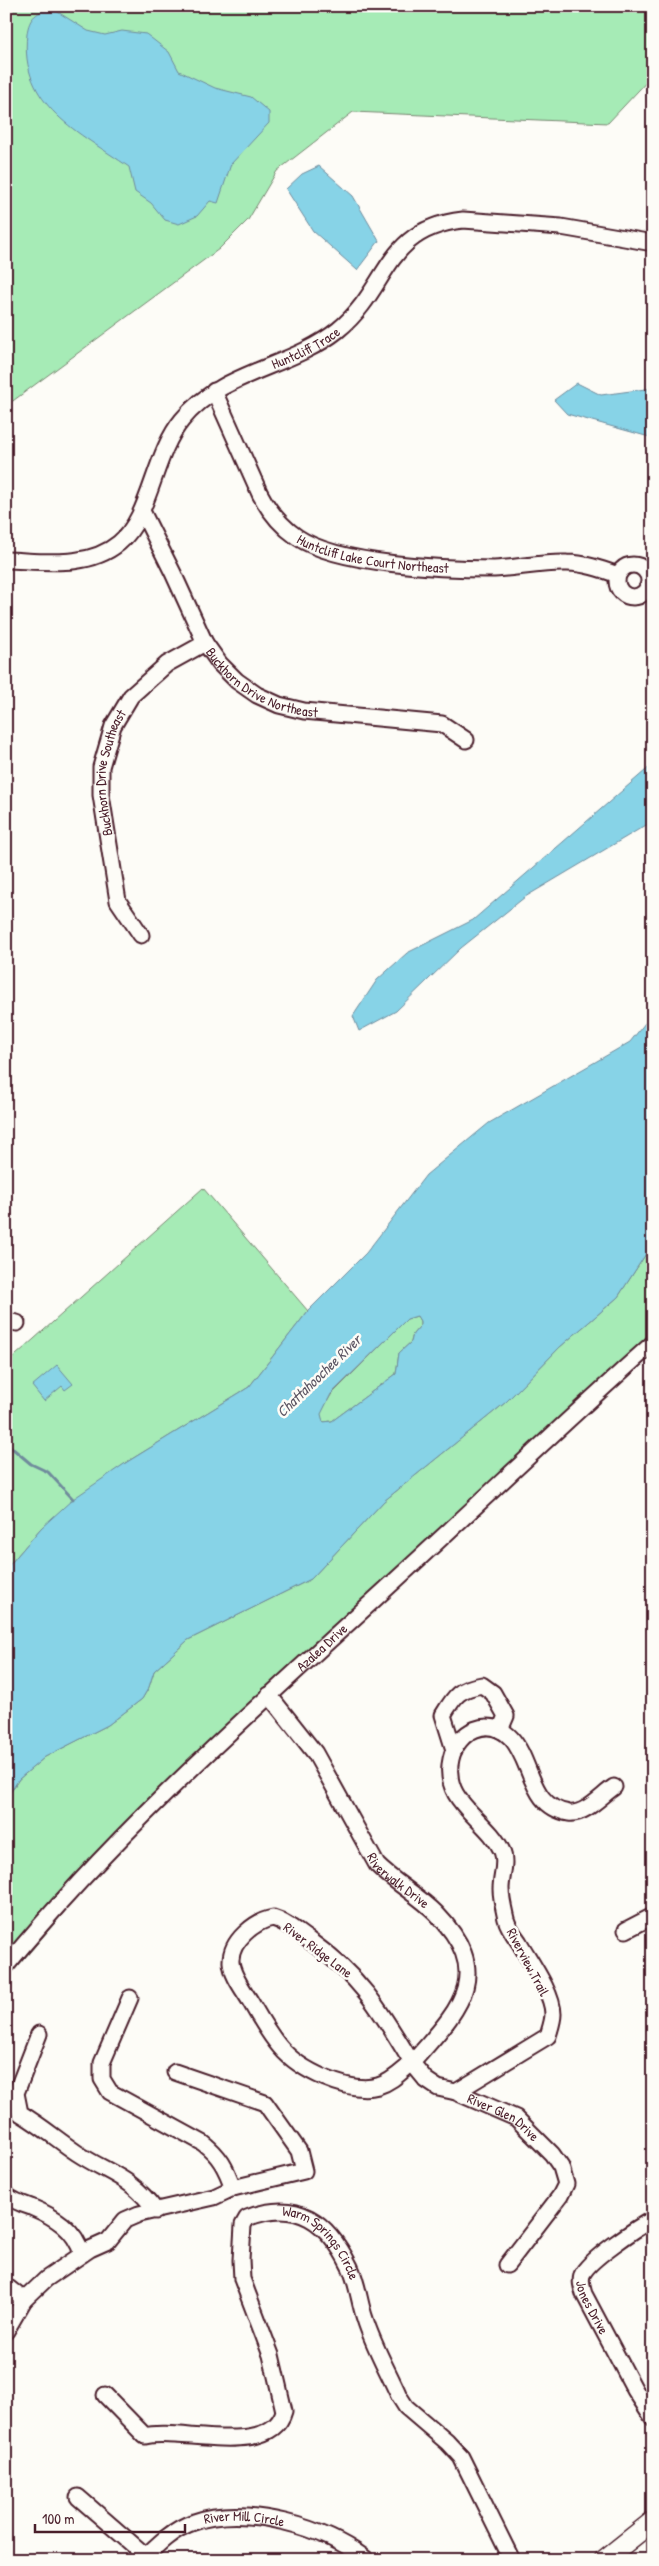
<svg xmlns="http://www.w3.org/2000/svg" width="659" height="2566" viewBox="0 0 659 2566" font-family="'Patrick Hand',sans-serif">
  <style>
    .green { fill: #a6ebb6; stroke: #788570 }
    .water { fill: #87d3e7; stroke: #6f8b9c; fill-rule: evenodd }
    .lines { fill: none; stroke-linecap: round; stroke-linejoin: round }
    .stream { stroke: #6f8b9c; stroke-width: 3 }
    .minor-casing { stroke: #4a1f2b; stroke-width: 19 }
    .major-casing { stroke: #4a1f2b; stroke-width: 22 }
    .minor { stroke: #fdfcf7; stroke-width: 15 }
    .major { stroke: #fdfcf7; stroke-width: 19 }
    .labels { text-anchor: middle; stroke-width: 5; stroke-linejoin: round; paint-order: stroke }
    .street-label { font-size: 14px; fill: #4a1f2b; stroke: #fdfcf7 }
    .water-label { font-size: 15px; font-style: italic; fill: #5c5563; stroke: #fdfcf7 }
  </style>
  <rect width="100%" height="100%" fill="#fdfcf7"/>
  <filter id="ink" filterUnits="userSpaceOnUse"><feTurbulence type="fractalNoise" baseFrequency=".02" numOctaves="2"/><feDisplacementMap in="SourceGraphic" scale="10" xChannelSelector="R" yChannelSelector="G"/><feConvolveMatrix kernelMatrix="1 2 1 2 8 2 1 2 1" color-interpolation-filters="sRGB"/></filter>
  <g filter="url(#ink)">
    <g class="green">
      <path d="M6,6H653V75L608,123L353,112L277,171L248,220L219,249L6,406Z"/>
      <path d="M203,1188L308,1311L249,1387L127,1462L41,1528L6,1569V1364Z"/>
      <path d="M653,1243V1355L591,1408L419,1565L130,1835L6,1980V1799L19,1779L45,1757L108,1725L142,1699L149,1687L154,1671L188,1640L311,1579L384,1501L506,1402L560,1347L618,1297Z"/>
      <path d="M417,1316L420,1321V1326L413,1334L411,1342L399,1353L396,1374L332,1421L323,1422L320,1414L331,1395L407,1319Z"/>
    </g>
    <g class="water">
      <path d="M53,9L88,31L105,35L122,31L146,34L169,52L179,71L215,88L251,97L269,112V123L231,164L218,203L210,201L197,216L179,224L165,220L151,203L135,192L129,167C79,132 19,106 27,34C29,17 37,11 53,9Z"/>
      <path d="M319,166L353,196L379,241L357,270L313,231L286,189L302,174Z"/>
      <path d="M577,383L601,395L653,388V438L567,414L554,400Z"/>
      <path d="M653,764V821L525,897L461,948L396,1011L359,1031L353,1016L377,980L407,953L473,920Z"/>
      <path d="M653,1013V1243L618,1297L560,1347L506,1402L384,1501L311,1579L188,1640L154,1671L149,1687L142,1699L108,1725L45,1757L19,1779L6,1799V1569L41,1528L73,1499L127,1462L249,1387L308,1311L366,1253L426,1175L489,1123L630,1042ZM417,1316L420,1321V1326L413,1334L411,1342L399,1353L396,1374L332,1421L323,1422L321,1414L331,1394L407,1319Z"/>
      <path d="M57,1365L73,1384L65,1390L62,1386L44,1401L32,1386Z"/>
    </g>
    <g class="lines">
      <path class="stream" d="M6,1443L31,1464L48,1472L73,1499"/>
      <g class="minor-casing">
        <g id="minor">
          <path id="s1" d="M214,391L260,494C269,511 281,526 297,537C338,565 444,569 494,569C518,568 543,562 567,563C584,563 601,569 618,575"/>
          <path id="s2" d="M142,511L173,573L205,643L220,664L237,681L257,695L279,705L304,711L442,724L466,740"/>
          <path id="s3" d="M6,560C43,561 88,569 119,543C151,517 153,455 182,420C221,371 291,368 338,330C390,288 383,229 463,220L561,227L653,243"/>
          <circle cx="633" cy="581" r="16"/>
          <path id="s4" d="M141,935L118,901L101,795V767L113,726L131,696L167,664L205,643"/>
          <path d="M6,1321L17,1323"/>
          <path id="s5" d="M269,1695L315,1753L377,1865C395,1883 418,1895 436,1913C497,1976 457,2011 412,2063L426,2080L438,2088L456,2092L516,2118L552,2154L561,2167L566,2184L560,2196L507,2265"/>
          <path d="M454,1750L443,1715C455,1695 459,1689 482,1685L493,1693L506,1716L500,1730"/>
          <path d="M273,1918C287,1922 297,1932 309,1940C362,1978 379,2008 412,2063C402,2071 392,2082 378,2086C349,2094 299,2070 280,2047C269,2034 261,2020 253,2006C246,1993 232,1977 231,1962C230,1941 255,1921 273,1918Z"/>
          <path d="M626,1930L653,1916"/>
          <path id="s6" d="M6,1966C120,1827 255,1709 387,1588C476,1507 563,1423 653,1343"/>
          <path d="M130,1998L102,2063V2079L110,2092L203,2143C220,2156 226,2168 233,2188"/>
          <path d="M39,2034L16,2093L20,2113C40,2125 58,2140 77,2153C109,2174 132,2177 156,2211"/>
          <path d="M456,2092L548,2036C550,2029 553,2021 553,2014C553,1993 529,1960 519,1942C514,1935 508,1927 506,1919C504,1910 501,1898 501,1889C501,1876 507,1863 502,1851C487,1818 441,1803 451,1759C457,1731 489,1715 511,1738C533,1762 529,1807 569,1813C585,1815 602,1795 614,1787"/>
          <path d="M6,2195C13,2201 22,2204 31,2207C55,2217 75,2229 82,2254"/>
          <path id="s7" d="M653,2219C638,2227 588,2260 582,2275C580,2282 582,2287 584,2294L635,2390L653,2418"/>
          <path d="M6,2286L24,2300"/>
          <path d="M6,2331L24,2300L46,2279L90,2249L108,2241L125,2220L139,2214L214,2197L233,2188L304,2171L299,2151L265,2103L175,2072"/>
          <path id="s8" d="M105,2395L145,2436C178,2427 271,2459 284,2411L271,2355L242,2279L241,2260L243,2225L247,2218C298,2198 328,2222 350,2267C358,2284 359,2302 365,2319C373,2345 388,2371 399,2396L406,2407L447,2442L461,2457L512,2560"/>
          <path d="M78,2497L146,2556"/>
          <path id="s9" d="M142,2560C158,2544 173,2529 194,2522C244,2504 327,2527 367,2560"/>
        </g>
      </g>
      <g class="major-casing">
        <path id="major" d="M604,2560L653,2521"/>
      </g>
      <use href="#minor" class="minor"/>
      <use href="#major" class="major"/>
    </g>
  </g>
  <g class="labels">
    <g class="street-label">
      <text dy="5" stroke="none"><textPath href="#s3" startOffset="401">Huntcliff Trace</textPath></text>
      <text dy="5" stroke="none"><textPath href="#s1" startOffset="249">Huntcliff Lake Court Northeast</textPath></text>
      <text dy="5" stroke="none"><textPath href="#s2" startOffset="219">Buckhorn Drive Northeast</textPath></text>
      <text dy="5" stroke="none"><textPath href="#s4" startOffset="172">Buckhorn Drive Southeast</textPath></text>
      <text dy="5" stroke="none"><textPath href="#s6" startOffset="449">Azalea Drive</textPath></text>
      <text dy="5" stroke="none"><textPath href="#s5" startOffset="228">Riverwalk Drive</textPath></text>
      <text transform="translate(318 1950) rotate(37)" y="5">River Ridge Lane</text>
      <text transform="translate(528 1962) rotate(62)" y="5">Riverview Trail</text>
      <text dy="5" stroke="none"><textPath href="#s5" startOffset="564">River Glen Drive</textPath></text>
      <text dy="5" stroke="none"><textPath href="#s8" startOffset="498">Warm Springs Circle</textPath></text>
      <text dy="5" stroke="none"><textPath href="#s7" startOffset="126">Jones Drive</textPath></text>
      <text dy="5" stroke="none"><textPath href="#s9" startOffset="116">River Mill Circle</textPath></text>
    </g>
    <g class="water-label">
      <text transform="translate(319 1376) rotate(-44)" y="5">Chattahoochee River</text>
    </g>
  </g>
  <rect width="659" height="2566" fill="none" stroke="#fdfcf7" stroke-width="25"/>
  <rect x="12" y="12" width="634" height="2541" fill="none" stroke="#4a1f2b" stroke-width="2" filter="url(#ink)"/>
  <path d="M35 2524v8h150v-8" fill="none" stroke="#4a1f2b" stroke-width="2.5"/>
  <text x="42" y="2524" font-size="15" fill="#4a1f2b" stroke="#fdfcf7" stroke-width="4" paint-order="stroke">100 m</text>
</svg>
